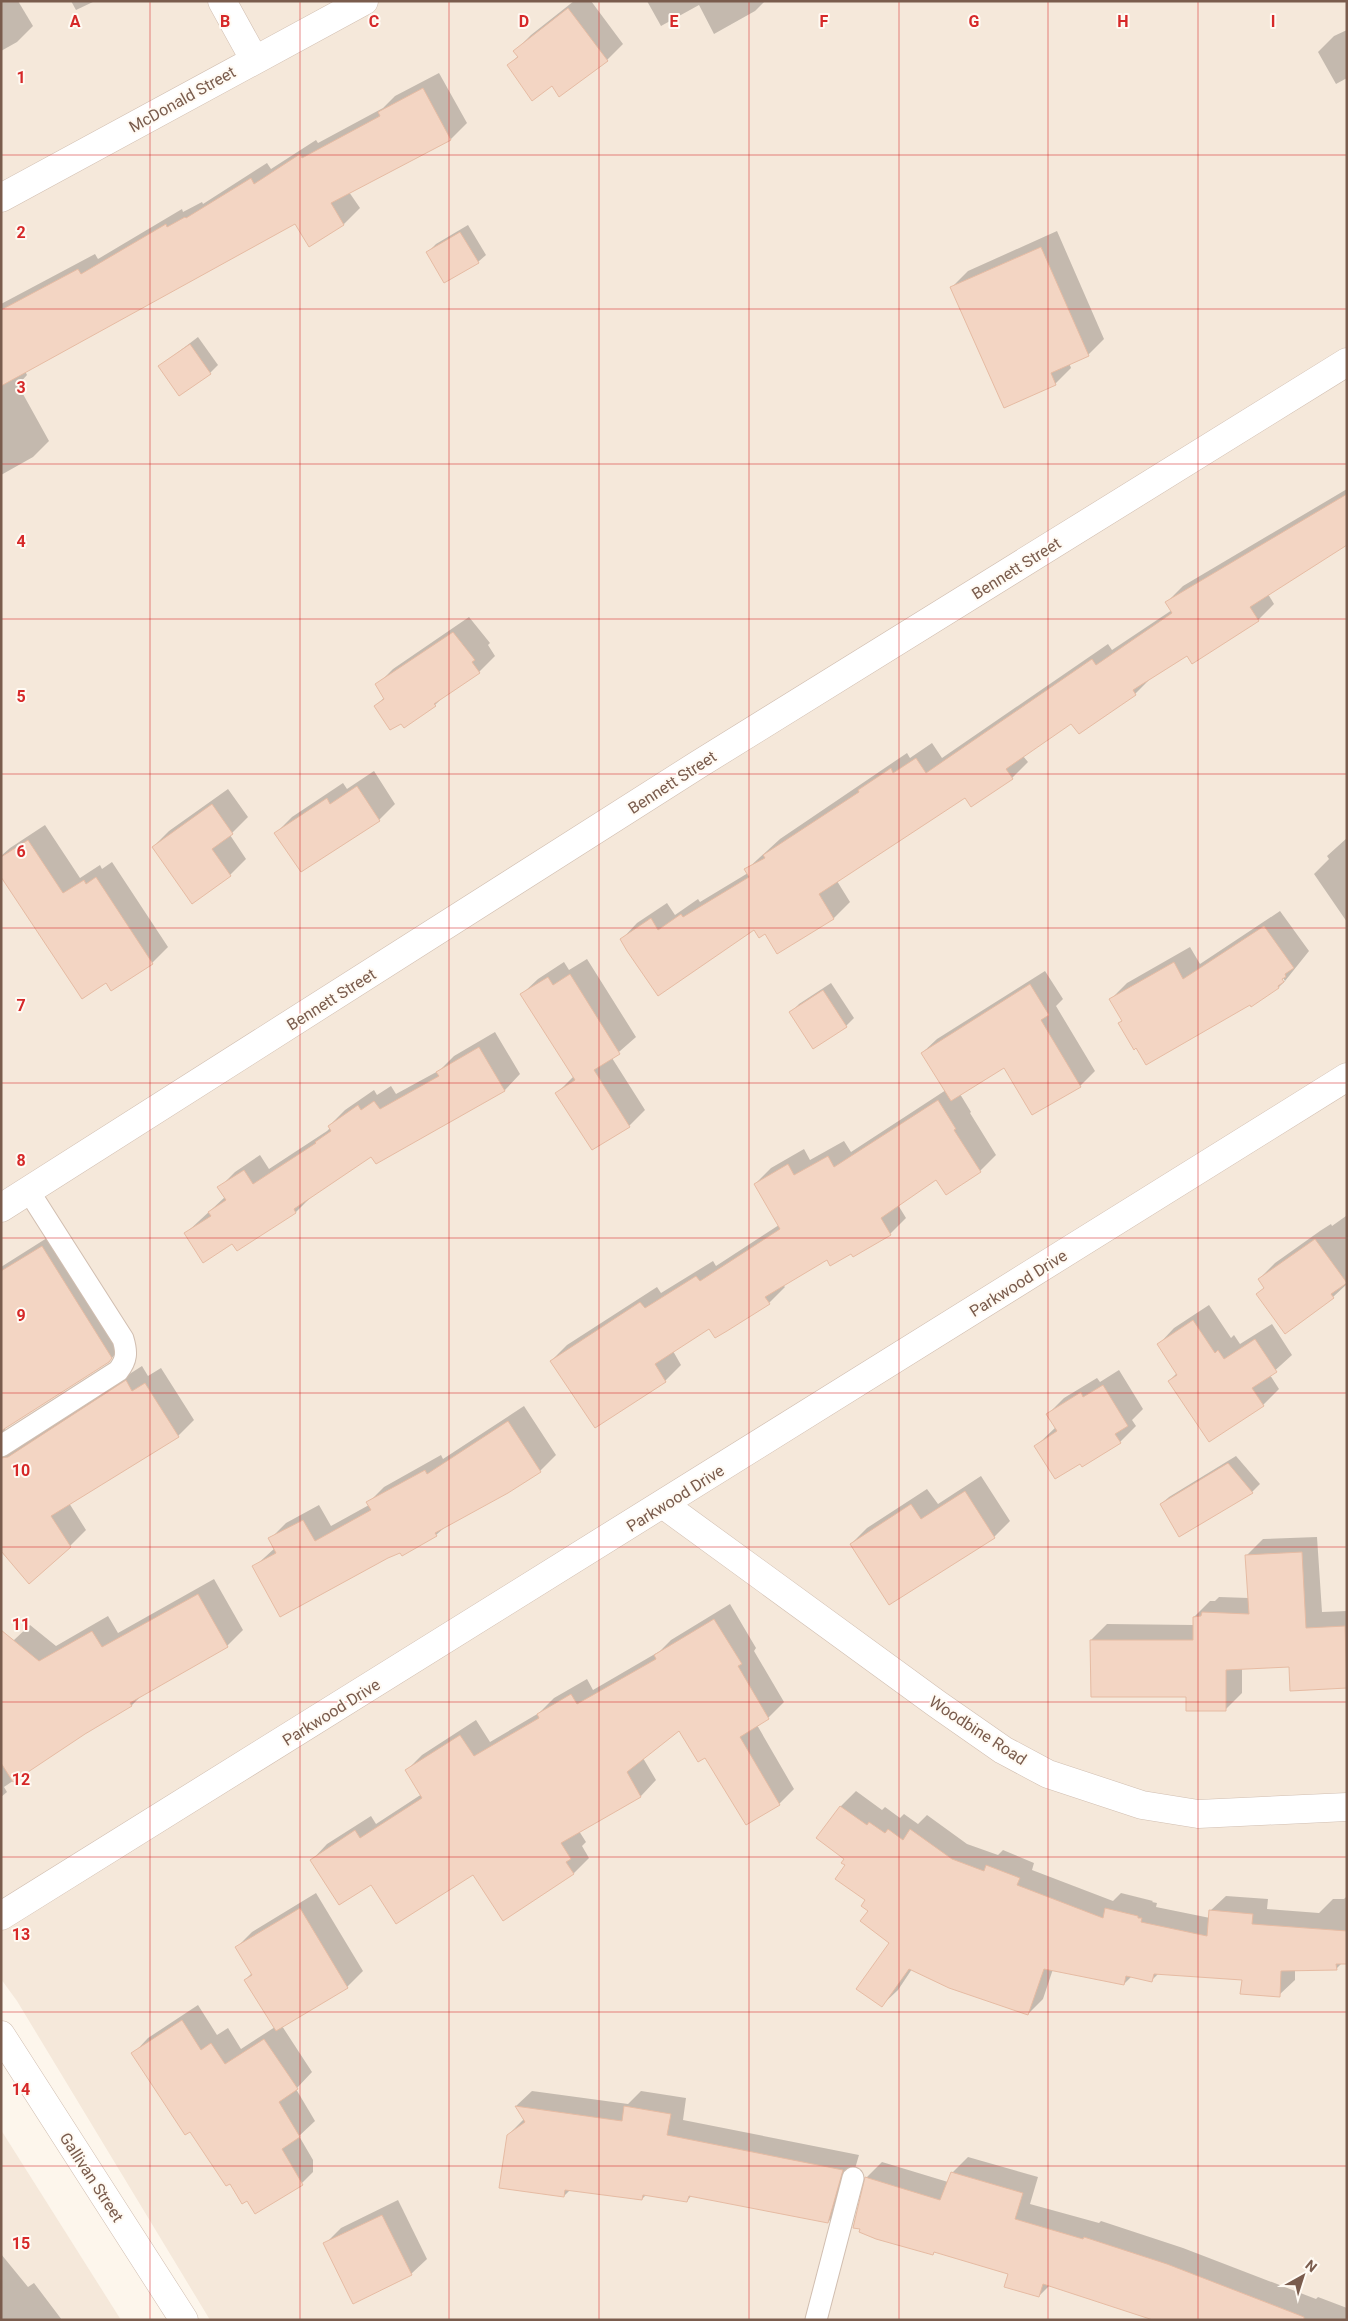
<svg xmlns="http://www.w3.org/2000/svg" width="1348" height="2321" viewBox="0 0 1348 2321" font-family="Roboto,sans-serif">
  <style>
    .residential { fill: #f5e8da }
    .shadow { fill: #0003 }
    .building { fill: #f3d5c3; stroke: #e6bba3 }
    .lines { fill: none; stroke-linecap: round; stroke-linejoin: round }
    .lane-casing { stroke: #d1beb0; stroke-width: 23 }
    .street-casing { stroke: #d1beb0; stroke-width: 29 }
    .lane { stroke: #fff; stroke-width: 21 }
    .street { stroke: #fff; stroke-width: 28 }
    .grid { fill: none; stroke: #d62828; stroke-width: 1; stroke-opacity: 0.55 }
    .labels { text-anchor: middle; stroke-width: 4; stroke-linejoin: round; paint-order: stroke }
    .street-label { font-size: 16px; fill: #7a5c4d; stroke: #fffaf3 }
    .grid-label { font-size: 16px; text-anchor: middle; font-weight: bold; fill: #d62828; stroke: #fffaf3; stroke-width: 4; stroke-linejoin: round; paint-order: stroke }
  </style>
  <rect width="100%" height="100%" fill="#fdf6ec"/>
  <g class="residential">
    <path d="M1,1H1347V2320H210L17,2001L1,1979Z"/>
    <path d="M1,2130L121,2320H1Z"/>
  </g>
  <g class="shadow">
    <path d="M1,1H18L33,26L17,42L1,51Z"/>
    <path d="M71,1H95L76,10Z"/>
    <path d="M574,1H591L623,44L607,60L552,85L508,66L518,56L515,51L531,35Z"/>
    <path d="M647,1H765L755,11L714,34L699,5L661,26Z"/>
    <path d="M1347,30V78L1336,84L1318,52L1334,36Z"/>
    <path d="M439,73L467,123L451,139L349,192L360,208L344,224L309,245L296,223L25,371L27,375L18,385L49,441L33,457L1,475V304L95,254L98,259L182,209L183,212L202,202L203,204L267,163L271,169L316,140L318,143L383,108L395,96Z"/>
    <path d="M468,225L486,255L478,262L428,252L436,244Z"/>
    <path d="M1057,231L1104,339L1088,355L1069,363L1071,368L1055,384L952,287L968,271Z"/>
    <path d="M198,337L218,365L210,373L160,366Z"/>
    <path d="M1347,489V544L1268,594L1274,604L1258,620L1187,654L1151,678L1135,694L1072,722L1023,756L1028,762L1012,778L965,796L837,881L850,902L834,918L777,952L765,932L755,929L622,939L637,923L667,903L675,915L698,899L700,902L748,873L746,870L780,839L907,753L910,758L932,743L942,758L1108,644L1112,650L1172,610L1167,602L1183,586Z"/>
    <path d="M469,617L490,643L488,645L495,656L479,672L445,695L435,705L401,722L375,706L385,697L377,685L393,669Z"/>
    <path d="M374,771L395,804L379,820L301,870L276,833L292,817L343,783L347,789Z"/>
    <path d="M228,789L248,817L230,835L246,859L230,875L153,847L169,831Z"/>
    <path d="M45,825L80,878L100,865L102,869L112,862L168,947L152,963L1,875V856L10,848Z"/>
    <path d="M1347,838V922L1314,874L1329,859L1327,856Z"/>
    <path d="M1280,911L1309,951L1285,981L1280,973L1282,981H1285L1279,987L1251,1005L1250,1003L1119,1023L1123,1020L1111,999L1127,983L1190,947L1200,964Z"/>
    <path d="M587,959L636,1037L612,1058L645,1110L629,1126L557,1093L574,1076L522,994L538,979L564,962L569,970Z"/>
    <path d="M1045,971L1063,999L1056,1006L1095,1071L1080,1086L1033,1114L1004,1066L960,1094L971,1112L970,1113L996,1155L980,1171L946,1193L936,1179L898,1205L906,1218L890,1234L851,1252L827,1259L783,1285L785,1287L769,1303L709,1327L673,1351L681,1365L665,1381L595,1426L551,1361L567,1345L657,1287L661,1293L713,1261L716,1266L779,1225L755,1184L771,1168L804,1149L810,1160L844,1141L851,1152L946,1090L922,1053L937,1039Z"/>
    <path d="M831,983L854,1018L846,1026L791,1012L799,1004Z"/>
    <path d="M495,1032L520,1074L505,1090L376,1162L371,1156L312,1196L296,1212L232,1242L186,1233L225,1197L219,1188L235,1172L260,1155L269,1169L327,1131L330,1128L329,1126L345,1110L374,1090L377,1095L391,1086L396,1094L440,1070L454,1056Z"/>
    <path d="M1346,1216L1347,1284L1333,1297L1257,1294L1265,1287L1259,1279L1275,1263L1320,1231L1331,1224L1332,1226Z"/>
    <path d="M58,1231L125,1344L109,1361L5,1427L6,1438L25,1441L142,1366L148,1376L161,1368L194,1420L178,1436L69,1503L86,1530L70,1546L1,1549V1267Z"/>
    <path d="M1209,1305L1231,1338L1234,1335L1240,1344L1272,1324L1292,1355L1270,1375L1279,1389L1263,1405L1209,1440L1169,1381L1177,1373L1159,1344L1174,1328Z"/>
    <path d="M1119,1370L1143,1409L1132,1420L1136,1426L1120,1442L1080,1462L1036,1446L1056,1427L1048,1414L1064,1398L1097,1378L1100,1382Z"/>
    <path d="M524,1406L556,1455L540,1471L445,1527L436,1535L400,1551L254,1567L275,1548L270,1539L286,1523L319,1505L331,1526L369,1505L368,1503L384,1487L441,1455L443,1459Z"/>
    <path d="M1236,1456L1260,1484L1252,1492L1180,1536L1161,1504L1169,1497Z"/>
    <path d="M981,1476L1010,1521L994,1537L889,1604L851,1544L867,1528L927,1489L938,1504Z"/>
    <path d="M1317,1537L1322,1612L1347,1611V1686L1290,1666L1242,1668V1693L1226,1709L1187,1696L1091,1640L1107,1624L1194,1625V1617L1210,1601H1215L1219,1597L1249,1598L1247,1555L1263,1539Z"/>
    <path d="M214,1579L243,1630L227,1646L143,1694L132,1705L84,1733L4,1787L7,1792L1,1797V1657L14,1640L30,1625L56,1646L108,1616L118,1633Z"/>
    <path d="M730,1604L756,1648L754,1651L784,1702L768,1718L757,1725L794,1789L779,1804L705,1756L679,1729L643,1758L656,1780L641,1796L579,1831L586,1842L582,1846L589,1858L574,1873H473L371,1884L312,1860L327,1844L371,1816L376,1824L422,1794L406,1771L422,1755L476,1720L490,1742L539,1713L554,1698L587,1679L593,1690L660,1651L671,1640Z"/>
    <path d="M856,1791L882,1810L885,1807L900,1818L904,1814L918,1824L927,1815L967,1844L998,1855L1003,1850L1034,1863L1032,1870L1113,1901L1121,1893L1153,1901L1152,1902L1157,1903L1156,1907L1210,1918V1911L1226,1896L1268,1899L1267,1909L1319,1913L1333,1899H1344L1347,1896V1962L1342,1963L1336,1969H1295V1980L1279,1995L1243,1979L1159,1973L1152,1980L1132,1976L1124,1984L1053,1969L1043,1999L1028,2014L912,1969L898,1990L882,2005L891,1942L869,1911L867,1900L847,1865L846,1858L818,1838L841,1806Z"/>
    <path d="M316,1893L363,1971L347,1987L282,2026L312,2072L296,2089L315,2121L299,2136L313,2160V2172L297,2188L248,2199L231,2183L133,2054L148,2038L198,2005L217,2035L228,2028L241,2049L275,2027L245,1980L252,1973L236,1948L252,1932Z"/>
    <path d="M532,2091L628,2104L641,2091L686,2098L683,2120L859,2155L844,2206L828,2222L692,2195L687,2201L647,2194L642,2199L571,2189L564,2196L508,2135L525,2118L516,2106Z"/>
    <path d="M968,2157L1038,2177L1030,2204L1099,2223L1101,2221L1183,2248L1316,2299L1318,2297L1347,2308V2320H1171L1050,2285L1039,2296L1010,2273L935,2251L932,2254L866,2178L882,2162L948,2182L952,2173Z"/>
    <path d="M398,2200L427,2259L411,2274L325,2244L341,2228Z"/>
    <path d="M1,2254L28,2287L34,2283L62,2320H1Z"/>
  </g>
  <g class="building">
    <path d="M568,8L608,61L559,97L552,86L532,101L507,65L518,57L513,51Z"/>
    <path d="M423,88L451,140L331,203L344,225L309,247L295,224L1,386V310L78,269L81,274L166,224L167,227L185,217L186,218L251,178L254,184L300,154L302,158L380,116L378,112Z"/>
    <path d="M460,232L479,263L444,283L426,252Z"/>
    <path d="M1041,247L1089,356L1051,373L1056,385L1004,408L950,287Z"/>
    <path d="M190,344L211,374L179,396L158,366Z"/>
    <path d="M1347,494V545L1250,607L1259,621L1192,664L1187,656L1133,690L1136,695L1079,734L1071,724L1006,769L1013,779L971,807L965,798L819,894L834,919L777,954L765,934L759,938L754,930L658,996L627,951L620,939L651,918L658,930L681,914L683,917L749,877L744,869L765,858L763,855L859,792L858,790L891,768L893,773L916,758L926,773L1092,659L1096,665L1172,613L1165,602Z"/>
    <path d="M453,632L475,660L472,662L480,673L434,704L436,706L404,728L401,724L390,730L374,706L384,699L375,684Z"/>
    <path d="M357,786L380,821L301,872L274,833L327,798L330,804Z"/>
    <path d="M212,804L233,834L212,849L231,876L192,904L152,847Z"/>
    <path d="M28,840L63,893L84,880L86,884L96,877L153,964L111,991L106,983L82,999L1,877V857Z"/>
    <path d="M1264,926L1294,968L1285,974L1286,977L1282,979L1284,982L1278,986L1279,988L1251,1007L1250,1005L1146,1065L1136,1048L1134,1050L1118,1023L1122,1021L1109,999L1174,962L1183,979Z"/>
    <path d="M570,974L620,1054L594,1070L630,1127L592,1150L555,1093L575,1080L520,994L548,977L553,985Z"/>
    <path d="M1030,984L1049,1015L1041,1020L1081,1087L1032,1115L1004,1068L951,1101L921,1053Z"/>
    <path d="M823,990L847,1027L813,1049L789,1012Z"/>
    <path d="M479,1047L505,1091L376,1164L371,1157L294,1209L296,1213L237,1251L232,1244L203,1263L184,1233L211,1216L208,1212L226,1200L217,1187L244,1170L253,1184L316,1143L315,1142L331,1131L328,1126L358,1105L361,1110L374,1101L380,1109L439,1076L436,1072Z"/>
    <path d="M938,1100L956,1129L954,1130L981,1172L946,1195L936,1180L881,1218L891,1235L853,1257L851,1254L830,1266L827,1260L765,1297L770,1304L727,1331L715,1338L709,1329L655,1364L666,1382L595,1428L550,1361L640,1302L645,1308L696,1276L700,1281L780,1229L754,1184L788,1164L794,1175L828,1156L834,1167Z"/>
    <path d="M1315,1239L1347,1283L1331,1294L1334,1298L1285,1334L1256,1294L1264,1288L1258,1279Z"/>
    <path d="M42,1246L112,1358L109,1362L1,1431V1271Z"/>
    <path d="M1193,1320L1215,1353L1218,1350L1224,1359L1255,1339L1277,1372L1252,1388L1264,1406L1209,1442L1168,1381L1177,1375L1157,1344Z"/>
    <path d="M126,1380L132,1391L145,1383L179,1437L51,1516L71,1547L29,1584L1,1551V1458L8,1457Z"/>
    <path d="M1103,1385L1128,1426L1115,1434L1121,1443L1082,1467L1080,1464L1055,1479L1034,1446L1057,1431L1046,1414L1081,1392L1083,1397Z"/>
    <path d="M508,1421L541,1472L508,1493L435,1533L437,1536L402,1556L400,1553L388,1558L280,1617L252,1566L276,1553L268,1538L303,1520L315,1541L371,1510L366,1502L425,1470L427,1474Z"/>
    <path d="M1228,1463L1253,1493L1179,1537L1160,1504Z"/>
    <path d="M965,1491L995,1538L889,1605L850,1544L911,1504L921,1519Z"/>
    <path d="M1302,1552L1306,1628L1345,1626L1347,1688L1290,1691L1289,1667L1226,1670V1711H1186V1697H1091L1090,1640H1193V1617L1201,1616L1202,1612L1249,1614L1245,1555Z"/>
    <path d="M198,1594L228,1647L130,1703L132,1706L85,1734L13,1782L1,1763V1630L39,1661L92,1631L102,1647Z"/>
    <path d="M714,1619L742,1664L738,1666L769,1719L740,1737L780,1805L746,1825L705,1758L698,1762L679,1731L627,1772L641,1797L561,1843L571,1859L566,1862L574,1874L503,1921L473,1875L396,1924L371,1885L339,1905L310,1860L355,1830L360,1838L422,1798L405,1770L460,1735L474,1756L539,1718L537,1714L571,1694L577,1704L656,1659L654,1655Z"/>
    <path d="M840,1806L867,1825L869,1822L885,1833L888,1829L903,1840L910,1829L952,1859L984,1871L986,1865L1020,1878L1017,1885L1103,1918L1105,1908L1138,1916V1918H1142L1141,1922L1207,1936L1209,1910L1253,1914L1252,1924L1347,1931V1964H1336L1337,1970L1281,1971L1280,1997L1240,1994L1242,1980L1154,1974L1152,1982L1126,1976L1124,1985L1044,1969L1028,2015L949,1988L909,1969L882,2007L856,1989L889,1943L860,1921L868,1911L861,1906L865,1900L835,1879L845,1865L841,1863L844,1859L816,1838Z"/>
    <path d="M300,1908L348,1988L276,2031L244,1980L252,1975L235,1947Z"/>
    <path d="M182,2020L201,2050L211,2043L225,2064L264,2039L298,2089L279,2102L300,2137L282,2149L303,2185L255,2214L247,2201L242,2204L230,2184L226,2186L190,2132L185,2135L131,2053Z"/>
    <path d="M515,2106L622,2121L624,2106L671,2114L667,2135L843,2170L828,2223L689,2196L687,2202L643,2195L642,2200L565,2190L564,2197L499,2188L507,2135L525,2122Z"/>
    <path d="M951,2172L1023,2193L1015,2219L1083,2239L1084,2237L1167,2264L1304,2317V2320H1153L1043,2284L1039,2297L1004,2287L1008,2274L934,2252L933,2255L876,2239L859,2232L860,2229L853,2228L865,2177L940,2200Z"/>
    <path d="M382,2215L412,2275L353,2304L323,2243Z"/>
  </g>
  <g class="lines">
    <g class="lane-casing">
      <g id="lane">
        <path d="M1,1446L118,1371C127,1360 127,1352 123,1339L28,1190"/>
        <path d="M816,2320L853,2178"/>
      </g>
    </g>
    <g class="street-casing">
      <g id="street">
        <path d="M222,1L254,59"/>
        <path d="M1,198L364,1"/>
        <path d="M1,1208L699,764L1347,362"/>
        <path d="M664,1505L937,1704L1003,1750L1048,1774L1142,1805L1198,1814L1347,1807"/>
        <path d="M1,1916L1347,1077"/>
        <path d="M1,2035L184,2320"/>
      </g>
    </g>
    <use href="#lane" class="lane"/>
    <use href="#street" class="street"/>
  </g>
  <path class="grid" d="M150,1V2320M300,1V2320M449,1V2320M599,1V2320M749,1V2320M899,1V2320M1048,1V2320M1198,1V2320M1,155H1347M1,309H1347M1,464H1347M1,619H1347M1,774H1347M1,928H1347M1,1083H1347M1,1238H1347M1,1393H1347M1,1547H1347M1,1702H1347M1,1857H1347M1,2012H1347M1,2166H1347"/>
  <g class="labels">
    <g class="street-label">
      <text transform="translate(182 99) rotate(-29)" y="6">McDonald Street</text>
      <text transform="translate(1016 568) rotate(-32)" y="6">Bennett Street</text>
      <text transform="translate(672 782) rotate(-33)" y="6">Bennett Street</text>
      <text transform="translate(331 999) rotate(-32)" y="6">Bennett Street</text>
      <text transform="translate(1018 1283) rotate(-32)" y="6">Parkwood Drive</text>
      <text transform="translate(675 1498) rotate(-32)" y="6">Parkwood Drive</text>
      <text transform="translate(331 1712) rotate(-32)" y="6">Parkwood Drive</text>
      <text transform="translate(978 1730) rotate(33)" y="6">Woodbine Road</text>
      <text transform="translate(92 2177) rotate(57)" y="6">Gallivan Street</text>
    </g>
  </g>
  <g class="grid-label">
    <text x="75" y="27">A</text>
    <text x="225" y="27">B</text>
    <text x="374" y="27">C</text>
    <text x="524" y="27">D</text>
    <text x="674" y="27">E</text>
    <text x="824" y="27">F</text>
    <text x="974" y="27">G</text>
    <text x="1123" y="27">H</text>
    <text x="1273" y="27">I</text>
    <text x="21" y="83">1</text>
    <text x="21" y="238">2</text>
    <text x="21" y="393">3</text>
    <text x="21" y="547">4</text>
    <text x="21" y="702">5</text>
    <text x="21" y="857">6</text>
    <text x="21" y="1011">7</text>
    <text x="21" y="1166">8</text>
    <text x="21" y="1321">9</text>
    <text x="21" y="1476">10</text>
    <text x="21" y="1630">11</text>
    <text x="21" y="1785">12</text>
    <text x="21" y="1940">13</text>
    <text x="21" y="2095">14</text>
    <text x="21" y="2249">15</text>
  </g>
  <rect width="1348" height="2321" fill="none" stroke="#7a5c4d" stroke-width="5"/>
  <g transform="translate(1303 2276) rotate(39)" stroke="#fffaf3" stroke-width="4" paint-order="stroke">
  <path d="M0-4L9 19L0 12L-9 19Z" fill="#7a5c4d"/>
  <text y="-8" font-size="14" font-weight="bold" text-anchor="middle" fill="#7a5c4d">N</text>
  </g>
</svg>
